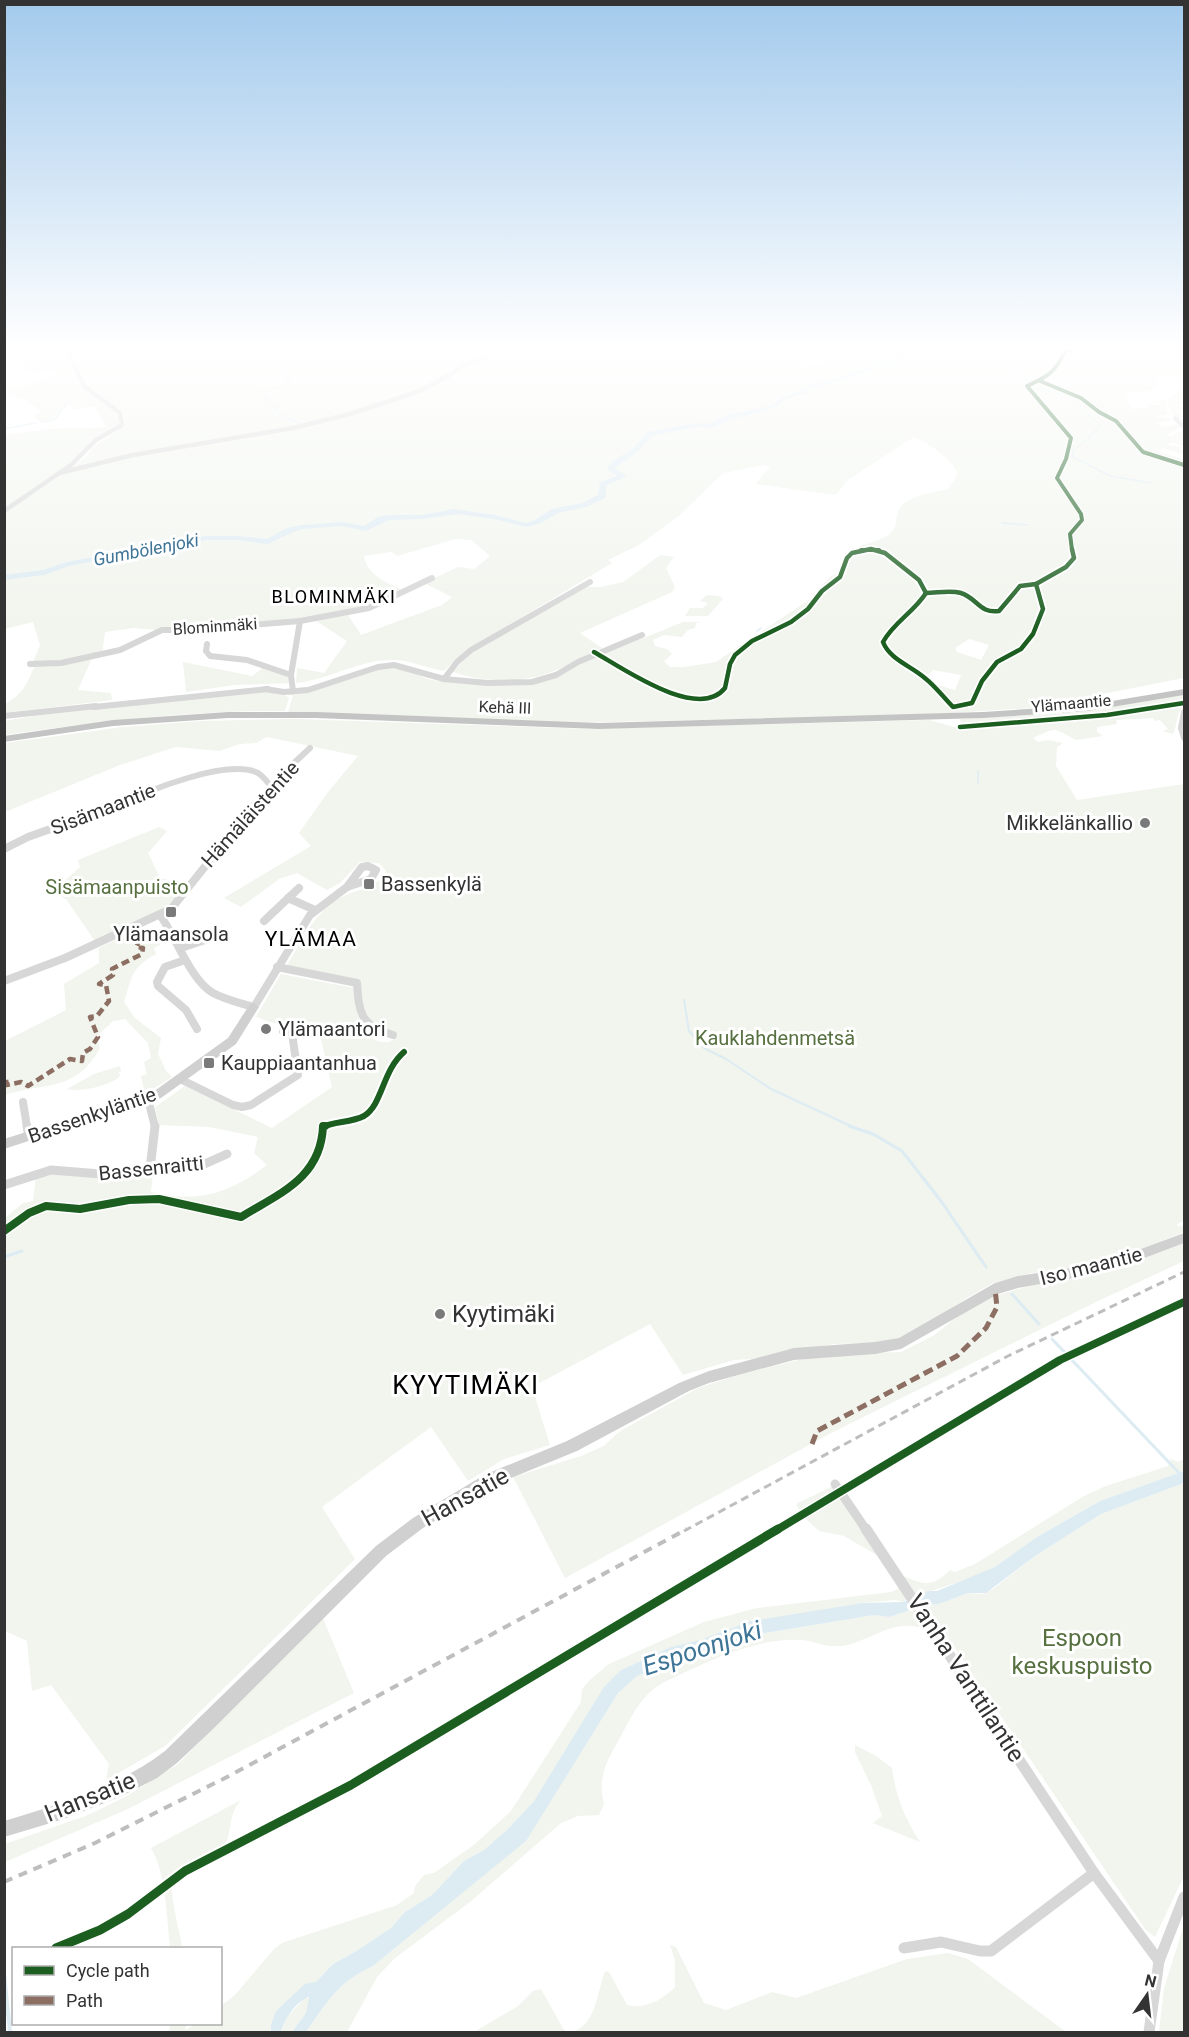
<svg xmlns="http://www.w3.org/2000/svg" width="1189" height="2037" viewBox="0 0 1189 2037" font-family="Roboto,sans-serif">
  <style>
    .green { fill: #f1f5ed; fill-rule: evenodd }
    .water { fill: #ddebf3 }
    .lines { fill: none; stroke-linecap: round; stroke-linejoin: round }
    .stream-far3 { stroke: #ddebf3; stroke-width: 1.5 }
    .stream-far2 { stroke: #ddebf3; stroke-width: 2 }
    .stream-far1 { stroke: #ddebf3; stroke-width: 3 }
    .stream { stroke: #ddebf3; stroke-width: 4 }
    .river { fill: #ddebf3; fill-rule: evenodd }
    .street-far4 { stroke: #d7d7d7; stroke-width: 4.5 }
    .street-far3 { stroke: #d7d7d7; stroke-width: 6 }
    .street-far2 { stroke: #d7d7d7; stroke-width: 8 }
    .street-far1 { stroke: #d7d7d7; stroke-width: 9 }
    .street { stroke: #d7d7d7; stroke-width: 11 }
    .secondary { fill: #d0d0d0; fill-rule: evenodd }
    .highway { fill: #c4c4c4; fill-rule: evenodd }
    .rail-far1 { stroke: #bebebe; stroke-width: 3; stroke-dasharray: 8 5; stroke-linecap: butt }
    .rail { stroke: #bebebe; stroke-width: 4; stroke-dasharray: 9 7; stroke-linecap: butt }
    .quiet-far1 { stroke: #8d6e63; stroke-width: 4.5; stroke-dasharray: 8 4.5; stroke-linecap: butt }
    .quiet { stroke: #8d6e63; stroke-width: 5; stroke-dasharray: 10 5; stroke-linecap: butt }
    .cycleway-far4-casing { stroke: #fff; stroke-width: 6 }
    .cycleway-far3-casing { stroke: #fff; stroke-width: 8 }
    .cycleway-far2-casing { stroke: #fff; stroke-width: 10 }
    .cycleway-far1-casing { stroke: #fff; stroke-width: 11 }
    .cycleway-casing { stroke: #fff; stroke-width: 13 }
    .cycleway-far4 { stroke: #1b5e20; stroke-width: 4 }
    .cycleway-far3 { stroke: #1b5e20; stroke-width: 4.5 }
    .cycleway-far2 { stroke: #1b5e20; stroke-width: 6 }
    .cycleway-far1 { stroke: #1b5e20; stroke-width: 8 }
    .cycleway { stroke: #1b5e20; stroke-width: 9 }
    .poi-dot { fill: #7a7a7a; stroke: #fff; stroke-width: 2 }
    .labels { text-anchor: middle; stroke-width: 6; stroke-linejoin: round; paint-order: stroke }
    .far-street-label { font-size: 16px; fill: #333; stroke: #fff }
    .far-water-label { font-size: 18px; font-style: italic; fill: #3f7597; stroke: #fff }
    .far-quarter-label { font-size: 18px; letter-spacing: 1.5px; fill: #000; stroke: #fff }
    .street-label { font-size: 20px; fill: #333; stroke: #fff }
    .poi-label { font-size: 20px; fill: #333; stroke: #fff; text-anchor: start }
    .park-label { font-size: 20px; fill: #56703f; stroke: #fff }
    .neighbourhood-label { font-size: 21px; letter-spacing: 1.5px; fill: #000; stroke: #fff }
    .near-poi-label { font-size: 24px; fill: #333; stroke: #fff; text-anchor: start }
    .near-street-label { font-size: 24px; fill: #333; stroke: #fff }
    .near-park-label { font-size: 24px; fill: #56703f; stroke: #fff }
    .near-neighbourhood-label { font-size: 26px; letter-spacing: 1.5px; fill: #000; stroke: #fff }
    .near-water-label { font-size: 26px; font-style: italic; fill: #3f7597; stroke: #fff }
  </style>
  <rect width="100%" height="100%" fill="#fff"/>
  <g class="green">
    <path d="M22,346H63L83,386L118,413L121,422L95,439L73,461L5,510V435L49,429L106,427L95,406L73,410L70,405L66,404L51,421L41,423L33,416L41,412L23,399L5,393V387L17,388L57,375L54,371L33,374L23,367L22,362L12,353L5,355L4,351Z"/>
    <path d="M66,346H1169L1180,351L1171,346L1184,351V375L1160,376L1158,379L1159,386L1148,391L1129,393L1126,398L1134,412L1135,408H1147L1148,402L1153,400L1155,403L1149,402L1150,405H1162L1160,400L1165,399L1166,409L1172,417L1169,415L1158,416L1175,420L1157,423L1162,427L1179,424L1181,427L1167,434L1170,437L1184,429L1183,440L1184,446L1171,442L1167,445L1182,447L1180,449L1184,451V455L1163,448L1159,452L1184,459V678L1031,708L918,715L566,723L288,712L293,696L285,694L373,670L391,668L407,670L427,679L439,681L468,684L537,683L550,680L575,666L683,622H702L696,623L695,628L688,630L682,637L664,635L653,640L655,646L667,649L672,654L664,661L670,667H684L716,662L810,599L831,576L840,573C851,538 863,550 888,535C898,529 895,520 898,511C905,495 933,493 948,489L958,474C952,459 929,443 914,437L848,480L836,495L755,484L770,467L764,465L723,473L680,515L639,545L608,560L612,563L482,641L457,658L444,671C427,668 410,660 393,660C361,659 328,680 296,683L297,668L324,673L347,641L316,621L348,615L361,635L442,605L452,597L424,583L458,567L474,569L490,556L471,540L456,539L397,556L392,552L364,556C367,575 386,582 402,590L366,607L315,618L156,630L133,628L105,632L102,654L60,663L33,662L40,645L33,622L5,629V512L64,473L128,457L257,435L115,458L69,468L86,457L93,447L119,430L125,422L122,412L85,385ZM835,350L847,355L805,368L798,367L800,364L794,359L817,351ZM969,639L989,645L981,660L957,652L955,648ZM933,670L961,675L955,690L933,684L927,676Z"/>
    <path d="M1184,388V405L1174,406L1184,407V411L1178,412L1184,417H1180L1184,420V422C1173,415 1169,414 1167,399Z"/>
    <path d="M660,555L674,557L666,568L675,587L672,592L580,633L602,648C583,656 565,668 546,674C518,683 481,682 453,672L468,655L583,587H601L623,582Z"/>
    <path d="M707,595L719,596L723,599L708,616H685L690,608H703L708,603L700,601Z"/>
    <path d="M92,658L78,690L111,693L112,700L5,713V704C24,693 26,686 35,665Z"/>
    <path d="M183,662L252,676L264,667L288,674L291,683L235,685L186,692Z"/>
    <path d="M245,691L281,693L289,698L285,711C191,710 98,722 5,735L4,721L58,712Z"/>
    <path d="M1184,695V702L1101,714L1022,720L974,727L963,725L959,719L1082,712Z"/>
    <path d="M1176,704H1184V706C1175,715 1178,724 1173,734L1163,731L1168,729L1160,720L1155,721L1153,718L1116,720L1117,724L1097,727V732L1103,736L1076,740C1053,728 1059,726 1033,738L1038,742L1048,740L1063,743L1057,747L1056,766L1077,800L1184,784V1221L1177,1224L1178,1227L1184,1225V1232L1132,1253L1065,1271L1031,1273L993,1283L965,1299L911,1335L877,1343L834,1344L751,1359L734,1360L683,1375L650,1324L532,1387L550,1445L504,1459L468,1481L431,1427L322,1507L355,1559L165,1746L106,1780L109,1764L51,1685L32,1691L27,1641L5,1631V1218L23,1203L33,1201L36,1176L67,1174L116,1180L153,1172L151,1192C197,1204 230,1193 267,1165L254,1153L258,1137L209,1127L159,1125L155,1107L185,1086L272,1128L332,1087L318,1026L294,1030L256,1017L281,974L354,988C356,1006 359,1040 383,1042C390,1043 395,1039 398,1034L371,1025L361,1005V985L359,981L287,966C302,940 315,911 342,897C357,889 379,888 386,871L379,863L360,862L340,883L327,890L297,873L279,879L241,907L224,898L311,846L299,833L328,792L358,756L267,737L256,743L239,744L220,751L176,747L120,765L5,812V743L123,727L201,721L295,719L587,729L929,720L958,728L969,729L1132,712Z"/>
    <path d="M159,827L167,831L148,853L160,878L187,884L173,903L160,912L95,941L66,899L53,892L80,867L78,860Z"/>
    <path d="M131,932L140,943L163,932L169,940L154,948L156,954C130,969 133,975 124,1002L135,1018L161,1038L158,1054L166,1071L172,1077L145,1094L141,1076L147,1074L144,1062L151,1058L148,1043L125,1019L113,1021L96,1037L100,1048C76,1092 46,1082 5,1095V1041L66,1010L64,984L99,963V948Z"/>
    <path d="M120,1066L121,1071L118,1073L121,1075C113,1085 80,1093 67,1089L94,1074Z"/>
    <path d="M1184,1243V1261L1094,1303L833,1432L565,1578L513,1477L581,1456L604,1446L620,1431L698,1388L742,1374L823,1354L901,1352L933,1336L970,1307L986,1299L1018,1289L1140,1260Z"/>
    <path d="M1171,1459L1178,1462L1184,1459V1471L1100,1501L1037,1537L995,1567L974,1577L916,1596L901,1575C922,1584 932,1589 950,1570L955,1572L975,1564L1084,1496L1106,1486L1168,1466Z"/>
    <path d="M1184,1483V1876L1155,1937L1145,1929L934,1617L919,1627C890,1620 869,1642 841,1646C826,1648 816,1641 801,1640C760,1637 715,1658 679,1675C672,1679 662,1682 655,1688C639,1700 630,1719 621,1736C607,1761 597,1775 604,1804L599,1815L578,1816L561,1823L470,1902L395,1958L377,1977L347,2032H306C327,2002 338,1982 373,1966L525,1841L618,1693L637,1676L725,1645L759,1634L874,1615L889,1617L926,1605L939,1604L968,1593L983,1594L993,1589L1035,1556L1101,1514Z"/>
    <path d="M833,1486L882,1558L844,1536L819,1531L803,1516L796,1504Z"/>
    <path d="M903,1587L910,1597L903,1602L895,1600L863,1603L671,1647L621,1670L570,1743L534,1801L507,1830L484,1850L464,1861L432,1895L405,1912L391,1928L358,1950L333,1964L316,1982L305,1985L276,2011L271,2024V2032H169L170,2024H185L186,2030L195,2024H220L221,2006L235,1995L274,1949L282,1943L397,1905L414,1893L415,1886L424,1875L434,1873L475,1844L511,1811L581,1702L582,1689L590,1680L609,1664L704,1622L757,1608L891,1592Z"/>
    <path d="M322,1616L354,1693L128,1809L5,1862V1844L88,1815L125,1797L178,1764Z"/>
    <path d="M855,1745L876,1756L892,1768C896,1797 904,1817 920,1842L873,1823L882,1816L871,1785L855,1752Z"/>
    <path d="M241,1800C225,1817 235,1839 218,1854C208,1853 202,1860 194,1865C188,1868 180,1868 176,1871C164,1880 181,1934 182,1948H170C167,1919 166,1873 151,1848Z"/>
    <path d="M1184,1925V2032H1159L1164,1988Z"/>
    <path d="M670,1945L676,1947L704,2003L726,2010L772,1992L796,1998L907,1959L948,1953L968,1959L1066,2032H573C597,2023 597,1992 605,1971L609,1972L627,2005C644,2010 662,2000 675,1987V1960Z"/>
    <path d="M541,1989L564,2030L569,2032H474L518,2006L533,1991Z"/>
    <path d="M306,1997L310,2000L306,2013L292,2032H281L288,2016Z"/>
  </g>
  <path class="water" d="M1184,1471V1483L1101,1514L1035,1556L986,1593H968L939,1604L926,1605L889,1617L874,1615L759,1634L725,1645L637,1676L618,1693L526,1841L373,1966C338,1982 327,2002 306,2032H292L306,2013L309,1997C295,2002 285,2019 281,2032H271V2024L276,2011L305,1984L316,1982L333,1964L358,1950L391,1928L405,1912L432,1895L464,1861L484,1850L507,1830L534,1801L604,1687L621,1670L671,1647L700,1640L751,1621L863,1603L903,1602L928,1591H937L995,1567L1037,1537L1100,1501Z"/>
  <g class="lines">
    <g class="stream-far3">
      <path d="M270,346V360L276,369L283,371L290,379L284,386L261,391L279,414L301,424"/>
      <path d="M959,347L986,356"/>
      <path d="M994,363L1028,379L1026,381L1028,383"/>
      <path d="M1032,385L1038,389L1078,398L1082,409L1100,425L1087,440L1072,451L1073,457L1110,476L1151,483"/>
      <path d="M43,422L54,420L69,401"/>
      <path d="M4,429L36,423"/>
      <path d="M1002,523L1028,525"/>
      <path d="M757,631L761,628"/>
      <path d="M978,771V784"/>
    </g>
    <path class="stream-far2" d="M684,1000L689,1031L704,1048L726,1059L771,1089L853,1127"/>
    <g class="stream-far1">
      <path d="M849,1126L873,1134L902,1151L941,1201L986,1267"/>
      <path d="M4,1257L22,1251"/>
      <path d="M1012,1294L1039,1324"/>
      <path d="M1052,1339L1180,1474"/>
    </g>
    <path class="stream" d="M4,1974L10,2032"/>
    <path class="river" d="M913,346H921L898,363L876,368L831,384L808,389L807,393L784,400L780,405L765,411L729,420L713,428L696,427L652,436L639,451L615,468L627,476L607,485L605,498L586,507L558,513L541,523L526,527L499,520L459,514L422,519L389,520L366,531L342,526L303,529L293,532L268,544L238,540H205L69,566L44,575L4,580V575L43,570L67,562L205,536H238L267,539L287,528L303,525L342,522L364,526L378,517L389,515H422L454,509L494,515L526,523L535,520L552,509L582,503L598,495L600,482L617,476L608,470V466L616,459L634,448L647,432L696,423L709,424L724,416L761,408L776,403L780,398L801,391L802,387L827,381L872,365L894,360Z"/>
    <g class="street-far4">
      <path d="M1175,418L1184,427"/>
      <path d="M59,473L133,455L293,428L350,414L420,391L453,373L461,366L482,359L499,346"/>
      <path d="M4,511L71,465L96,440L122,425L120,413L84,386L65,346"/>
    </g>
    <g class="street-far3">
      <path d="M207,644L206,651L210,656L247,660L291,675"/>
      <path d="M30,664L61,663L120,650L162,630H190L300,621"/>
      <path d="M444,679L457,662L471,650L590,582"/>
      <path d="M265,689L284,692L308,690L378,667L394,665L444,679L488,683L532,682L556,675L578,662L642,635"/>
      <path d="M293,691L291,675L300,621L369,608L432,578"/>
      <path d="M94,707L268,689"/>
      <path d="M1184,712L1181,728L1184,738"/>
      <path d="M4,716L96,706"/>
      <path d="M118,806C146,791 227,758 258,773C263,776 267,782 271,786"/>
      <path d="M254,806L280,776L310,748"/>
    </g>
    <g class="street-far2">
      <path d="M4,849L28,837L120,804"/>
      <path d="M368,866L376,870L371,879L347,887L362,867Z"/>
      <path d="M288,898L315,910"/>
      <path d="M160,915C176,937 191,981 213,993C226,1000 240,1003 254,1007L310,915L347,887"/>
      <path d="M264,921L299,888"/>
      <path d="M181,948L217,936"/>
      <path d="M185,960L165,967L157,982L158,986L186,1010L197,1029"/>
      <path d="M277,967L357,983C359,1014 361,1026 393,1035"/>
      <path d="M4,981L65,958L171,909L255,804"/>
      <path d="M180,1079L233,1105L242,1107L251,1105L298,1075L292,1033L283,1031"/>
      <path d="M148,1099L155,1127"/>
      <path d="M23,1102L27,1127"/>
    </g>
    <g class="street-far1">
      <path d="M27,1126L29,1136"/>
      <path d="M150,1169L155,1126"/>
      <path d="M4,1185L51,1170L113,1175L150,1169L200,1166L227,1154"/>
      <path d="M835,1484L867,1531"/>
    </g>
    <g class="street">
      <path d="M866,1529L1094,1873L1159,1961"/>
      <path d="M904,1948L941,1942L980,1951H991L1094,1873"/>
      <path d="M1149,2032L1159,1961L1184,1897"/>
    </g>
    <g class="secondary">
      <path d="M1173,346L1184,348V352Z"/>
      <path d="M254,1003L259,1007L236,1044L161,1098L4,1149V1139L153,1092L228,1038L250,1004Z"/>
      <path d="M1184,1233V1243L1142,1259L1090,1275L1018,1288L998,1294L901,1349L875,1354L794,1360L709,1383L689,1391L577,1451L494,1485L423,1528L386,1556L212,1730L177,1763L157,1778L122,1796L64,1819L4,1837V1821C61,1804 118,1787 165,1751L376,1546L413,1518L484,1475L567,1441L679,1383L709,1371L794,1348L875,1342L899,1338L995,1283L1018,1276L1090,1265L1141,1249Z"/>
    </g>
    <path class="highway" d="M1184,689V695L1088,711L983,718L599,729L316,718H228L113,726L4,742V736L113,720L228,712H316L599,723L983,712L1088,705Z"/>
    <path class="rail-far1" d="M684,1531L1008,1356L1184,1272"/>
    <path class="rail" d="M4,1882L95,1843L229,1776L687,1529"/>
    <path class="quiet-far1" d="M6,1080L7,1085L21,1082L28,1086L70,1059L82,1061L83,1053L90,1049L98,1037L90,1017L97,1016L109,1001L106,985L99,984L113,975L112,969L142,954L143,948L136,947L138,943L135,937"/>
    <path class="quiet" d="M812,1444L817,1431L957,1356L986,1328L997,1307L995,1289"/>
    <g class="cycleway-far4-casing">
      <g id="cycleway-far4">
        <path d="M1040,381L1081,398L1099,412L1116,421L1143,452L1184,465"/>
        <path d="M861,550H879"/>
        <path d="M1072,550L1070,534L1082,520L1081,514L1057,478L1066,459L1071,438L1027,386C1048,376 1055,373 1065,351L1080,346"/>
      </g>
    </g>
    <g class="cycleway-far3-casing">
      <g id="cycleway-far3">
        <path d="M926,593C914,612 894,622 883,642C890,660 912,666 926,679C936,687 944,698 953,707L972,703L982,681L997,662L1021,649L1033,634L1043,609L1036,584L1066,567L1074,558L1072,549"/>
        <path d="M926,593C937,593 950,590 961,593C977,598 980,614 999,611L1020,586L1036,584"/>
        <path d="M594,652C621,667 698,722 725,688L730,664L735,655L752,641L791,622L808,609L822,591L840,577L847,558L852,553L871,549L885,553L919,580L926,593"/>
        <path d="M960,727L1107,715L1184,703"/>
      </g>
    </g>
    <g class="cycleway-far2-casing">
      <path id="cycleway-far2" d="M323,1127C334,1121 351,1123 364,1116C383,1104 382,1071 404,1052"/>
    </g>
    <g class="cycleway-far1-casing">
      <g id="cycleway-far1">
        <path d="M4,1231L29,1213L46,1206L80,1209L129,1200L159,1199L241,1217C280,1193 321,1178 323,1126H325"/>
        <path d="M775,1531L1060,1360L1184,1302"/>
      </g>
    </g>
    <g class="cycleway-casing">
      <path id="cycleway" d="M56,1948L100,1930L128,1914L185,1871L351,1785L778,1529"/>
    </g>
    <use href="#cycleway-far4" class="cycleway-far4"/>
    <use href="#cycleway-far3" class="cycleway-far3"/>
    <use href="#cycleway-far2" class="cycleway-far2"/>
    <use href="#cycleway-far1" class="cycleway-far1"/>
    <use href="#cycleway" class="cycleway"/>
  </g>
  <linearGradient id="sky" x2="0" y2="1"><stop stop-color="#a3caec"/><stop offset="0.55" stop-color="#fff"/><stop offset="1" stop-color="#fff" stop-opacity="0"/></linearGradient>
  <rect width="1189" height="631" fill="url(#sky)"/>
  <g class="poi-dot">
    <circle cx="1145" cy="823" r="6"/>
    <rect x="363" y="878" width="12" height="12" rx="3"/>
    <rect x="165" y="906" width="12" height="12" rx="3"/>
    <circle cx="266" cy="1029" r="6"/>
    <rect x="203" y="1057" width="12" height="12" rx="3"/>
    <circle cx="440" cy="1314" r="6"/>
  </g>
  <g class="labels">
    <g class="far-street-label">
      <text transform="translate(215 626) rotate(-4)" y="6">Blominmäki</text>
      <text transform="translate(1071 703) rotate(-5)" y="6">Ylämaantie</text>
      <text transform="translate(505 707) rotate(2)" y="6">Kehä III</text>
    </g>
    <g class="far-water-label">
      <text transform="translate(146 550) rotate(-11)" y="6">Gumbölenjoki</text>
    </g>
    <g class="far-quarter-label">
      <text x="334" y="603">BLOMINMÄKI</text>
    </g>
    <g class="street-label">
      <text transform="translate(103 809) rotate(-21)" y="7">Sisämaantie</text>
      <text transform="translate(250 814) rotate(-48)" y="7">Hämäläistentie</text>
      <text transform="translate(92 1115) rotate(-19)" y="7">Bassenkyläntie</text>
      <text transform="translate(151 1168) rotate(-6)" y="7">Bassenraitti</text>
      <text transform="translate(1091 1266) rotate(-14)" y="7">Iso maantie</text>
    </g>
    <g class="poi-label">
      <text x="1133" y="830" text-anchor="end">Mikkelänkallio</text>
      <text x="381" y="891">Bassenkylä</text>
      <text x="171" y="941" text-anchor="middle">Ylämaansola</text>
      <text x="278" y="1036">Ylämaantori</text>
      <text x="221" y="1070">Kauppiaantanhua</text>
    </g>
    <g class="park-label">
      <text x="117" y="894">Sisämaanpuisto</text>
      <text x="775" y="1045">Kauklahdenmetsä</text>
    </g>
    <g class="neighbourhood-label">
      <text x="311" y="946">YLÄMAA</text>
    </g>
    <g class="near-poi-label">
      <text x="452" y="1322">Kyytimäki</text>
    </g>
    <g class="near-street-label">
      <text transform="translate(465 1497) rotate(-29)" y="8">Hansatie</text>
      <text transform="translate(966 1678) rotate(57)" y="8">Vanha Vanttilantie</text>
      <text transform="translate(90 1797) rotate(-22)" y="8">Hansatie</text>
    </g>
    <g class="near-park-label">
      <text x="1082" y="1646">Espoon<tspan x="1082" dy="28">keskuspuisto</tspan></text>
    </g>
    <g class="near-neighbourhood-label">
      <text x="466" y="1394">KYYTIMÄKI</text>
    </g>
    <g class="near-water-label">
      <text transform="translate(702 1648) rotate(-18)" y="9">Espoonjoki</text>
    </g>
  </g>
  <rect width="1189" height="2037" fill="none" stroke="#333333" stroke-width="12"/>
  <rect x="12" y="1947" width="210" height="78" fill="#ffffff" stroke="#adadad" stroke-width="1.5"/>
  <rect x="24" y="1966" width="30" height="9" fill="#1b5e20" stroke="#adadad" stroke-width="1.5"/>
  <text x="66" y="1977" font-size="18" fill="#333333">Cycle path</text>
  <rect x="24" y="1996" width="30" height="9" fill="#8d6e63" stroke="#adadad" stroke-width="1.5"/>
  <text x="66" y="2007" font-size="18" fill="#333333">Path</text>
  <g transform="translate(1147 1995) rotate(14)" stroke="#ffffff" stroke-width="4.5" paint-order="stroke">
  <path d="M0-4.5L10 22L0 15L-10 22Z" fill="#333333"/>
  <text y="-9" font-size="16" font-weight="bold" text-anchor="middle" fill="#333333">N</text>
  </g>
</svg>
